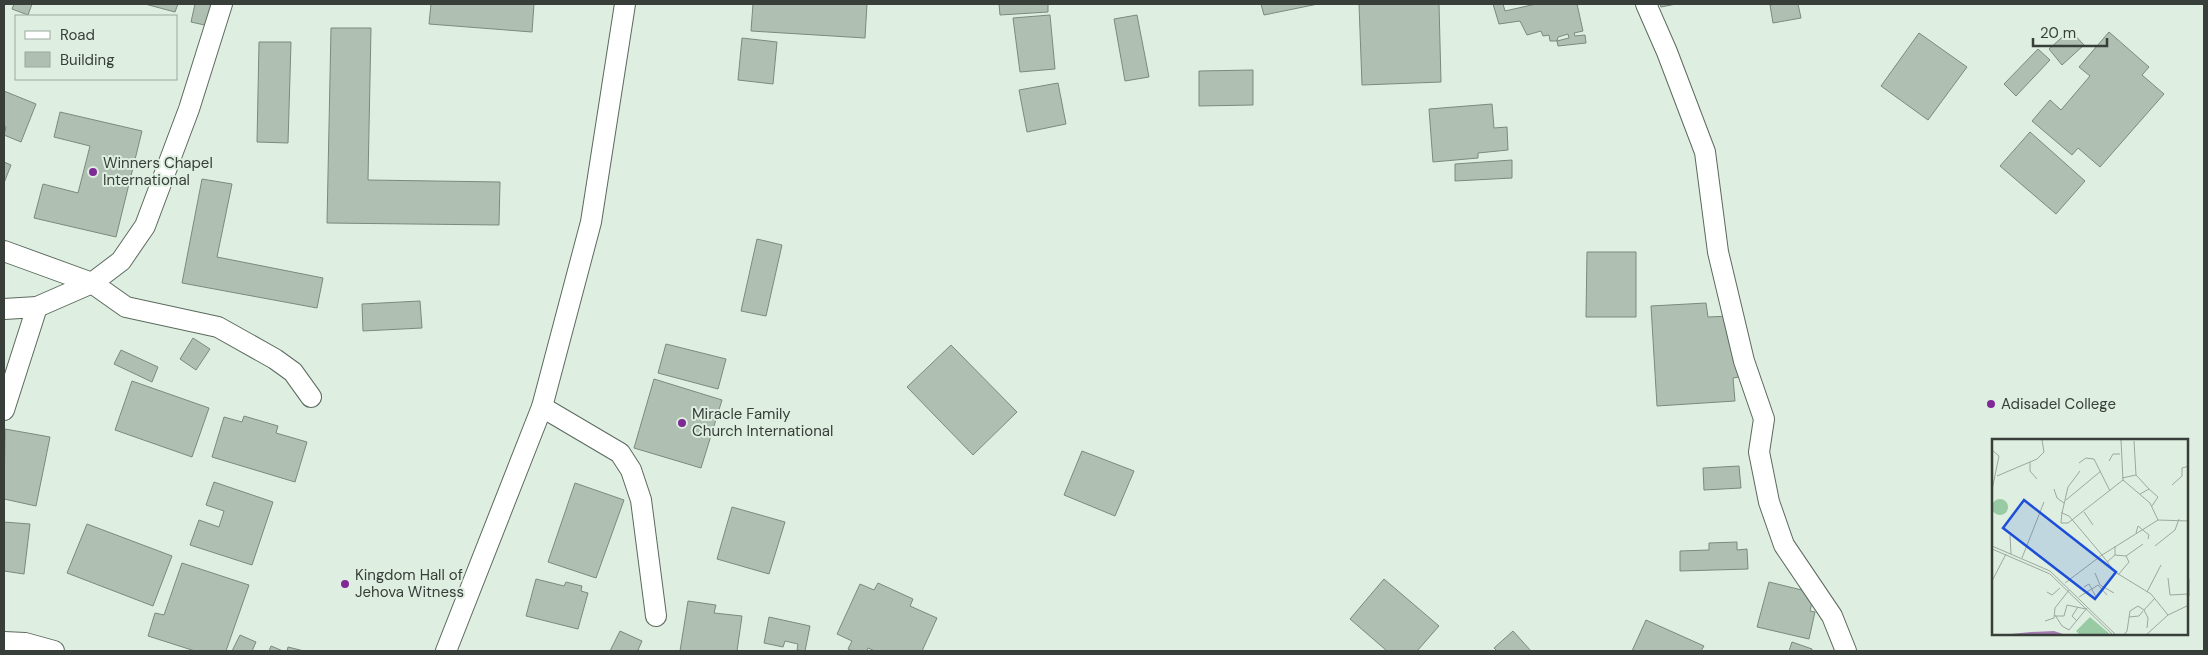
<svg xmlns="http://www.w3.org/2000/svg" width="2208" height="655" viewBox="0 0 2208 655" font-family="'DM Sans',sans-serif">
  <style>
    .building { fill: #afc0b3; stroke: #7b8a7e }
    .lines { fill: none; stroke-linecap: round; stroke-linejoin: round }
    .street-casing { stroke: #5b6a5e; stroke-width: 22 }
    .street { stroke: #fff; stroke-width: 20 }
    .poi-dot { fill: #7f2997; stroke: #deefe1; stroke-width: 2 }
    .labels { text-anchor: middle; stroke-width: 4; stroke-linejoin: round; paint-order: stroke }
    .poi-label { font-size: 15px; fill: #383e39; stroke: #deefe1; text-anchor: start }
    .inset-road { fill: none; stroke: #9ca89e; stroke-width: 1 }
    .view { fill: #1d4ed8; fill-opacity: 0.15; stroke: #1d4ed8; stroke-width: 2.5 }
    .inset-edge { fill: none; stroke: #383e39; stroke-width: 2.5 }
  </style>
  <rect width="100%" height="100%" fill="#deefe1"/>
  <g class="building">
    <path d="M14,4H32L28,15L12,9Z"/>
    <path d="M145,4H178L175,12Z"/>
    <path d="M195,4H214L209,26L191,22Z"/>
    <path d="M431,4H534L532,32L429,24Z"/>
    <path d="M753,4H867L865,38L751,31Z"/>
    <path d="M999,4H1048V12L1000,15Z"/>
    <path d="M1261,4H1318L1264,15Z"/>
    <path d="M1359,4H1439L1441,82L1362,85Z"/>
    <path d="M1493,4H1503L1505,11L1536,4H1577L1583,31L1574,33L1575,36L1585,35L1586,43L1558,46L1557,41L1569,38L1568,34L1558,37L1557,41H1550L1549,35L1543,36L1541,31L1527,35L1520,21L1499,24Z"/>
    <path d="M1660,4H1676L1661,7Z"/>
    <path d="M1776,4H1798L1801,18L1773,23L1770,5Z"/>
    <path d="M1050,15L1055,69L1020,72L1013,18Z"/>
    <path d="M1137,15L1149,77L1125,81L1114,19Z"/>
    <path d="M331,28H371L368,180L500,182L499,225L327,223Z"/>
    <path d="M2070,30L2084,45L2062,65L2049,49Z"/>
    <path d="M2109,32L2149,67L2142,75L2164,94L2100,167L2078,148L2072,155L2032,121L2050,100L2061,110L2090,76L2079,67Z"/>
    <path d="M1919,33L1967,67L1928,120L1881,86Z"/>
    <path d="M742,38L777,42L773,84L738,80Z"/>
    <path d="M259,42H291L288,143L257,142Z"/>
    <path d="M2038,49L2050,60L2016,96L2004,84Z"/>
    <path d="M1253,70V105L1199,106V71Z"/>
    <path d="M1058,83L1066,124L1027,132L1019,90Z"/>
    <path d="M4,91L36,104L21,142L4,135L6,127L4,126Z"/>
    <path d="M1492,104L1494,128L1507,127L1508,150L1478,153V158L1433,162L1429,109Z"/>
    <path d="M60,112L142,131L116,237L34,218L43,184L78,193L90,146L54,137Z"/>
    <path d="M2030,132L2085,181L2056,214L2000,166Z"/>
    <path d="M1512,160V178L1455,181V164Z"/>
    <path d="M4,162L11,165L4,183Z"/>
    <path d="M202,179L232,184L217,257L323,278L317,308L182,283Z"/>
    <path d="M757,239L782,245L766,316L741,311Z"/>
    <path d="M1587,252H1636V317H1586Z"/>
    <path d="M420,301L422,328L363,331L362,304Z"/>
    <path d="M1706,303L1708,317L1730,316L1732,355L1737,354L1739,377L1733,378L1735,401L1657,406L1651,306Z"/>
    <path d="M193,338L210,349L196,370L180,359Z"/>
    <path d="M666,344L726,359L718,389L658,373Z"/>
    <path d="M951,345L1017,412L973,455L907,387Z"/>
    <path d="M121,350L158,367L152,382L114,364Z"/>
    <path d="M654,379L722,400L701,468L634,448Z"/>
    <path d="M132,381L209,408L192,457L115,430Z"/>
    <path d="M244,416L278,426L276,433L307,442L295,482L212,457L224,417L242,422Z"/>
    <path d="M5,429L50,437L36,506L4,499Z"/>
    <path d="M1082,451L1134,471L1115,516L1064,495Z"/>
    <path d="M1739,466L1741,488L1704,490L1703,468Z"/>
    <path d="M214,482L273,502L252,565L190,545L199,520L219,527L224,511L206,505Z"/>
    <path d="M575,483L624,500L596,578L548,562Z"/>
    <path d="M732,507L785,522L769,574L717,559Z"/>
    <path d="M4,522L30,524L24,574L4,571Z"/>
    <path d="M87,524L172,556L153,606L67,573Z"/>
    <path d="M1737,542V550L1747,549L1748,569L1680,571V551L1709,550V543Z"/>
    <path d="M182,563L249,585L226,651H195L148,636L155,613L164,615Z"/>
    <path d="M536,579L564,586L566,582L582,586L581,591L588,593L578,629L526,616Z"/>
    <path d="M1384,579L1439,626L1417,651H1387L1350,619Z"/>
    <path d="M1769,582L1814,593L1810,611L1815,612L1809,639L1757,627Z"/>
    <path d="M878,583L913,599L910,606L937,618L922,651H875L868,648L867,651H853L848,649L852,641L837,634L860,584L874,590Z"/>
    <path d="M688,601L716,605L714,613L742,616L737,651H680Z"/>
    <path d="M769,617L810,626L805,651L797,650L798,644L785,641L783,647L764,643Z"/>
    <path d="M1646,620L1704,646L1701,651H1632Z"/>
    <path d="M620,631L642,641L638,650L642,651H610Z"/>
    <path d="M1513,631L1531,651H1497L1494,648Z"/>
    <path d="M240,635L256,642L252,651H232Z"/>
    <path d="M1792,642L1812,649V651H1789Z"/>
    <path d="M271,646L283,651H269Z"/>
    <path d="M288,647L304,651H287Z"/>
  </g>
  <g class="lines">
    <g class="street-casing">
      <g id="street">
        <path d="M1646,4L1667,52L1705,152L1718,252L1744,361L1764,419L1759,452L1769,502L1784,545L1832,616L1846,651"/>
        <path d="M4,251L92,283L121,261L145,226L189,109L222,4"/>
        <path d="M4,309L37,307L92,283L126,307L218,327L275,359L293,372L311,397"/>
        <path d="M542,407L620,453L631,470L641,500L656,616"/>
        <path d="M4,410L37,307"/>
        <path d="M4,642L25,643L54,651"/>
        <path d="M446,651L542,407L591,222L625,4"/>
      </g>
    </g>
    <use href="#street" class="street"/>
  </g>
  <g class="poi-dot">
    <circle cx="93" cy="172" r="5"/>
    <circle cx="1991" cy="404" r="5"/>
    <circle cx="682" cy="423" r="5"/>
    <circle cx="345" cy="584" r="5"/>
  </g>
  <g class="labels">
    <g class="poi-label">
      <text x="103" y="168">Winners Chapel<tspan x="103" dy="17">International</tspan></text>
      <text x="2001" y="409">Adisadel College</text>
      <text x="692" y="419">Miracle Family<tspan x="692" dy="17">Church International</tspan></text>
      <text x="355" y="580">Kingdom Hall of<tspan x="355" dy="17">Jehova Witness</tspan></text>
    </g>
  </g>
  <g transform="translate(1992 439)">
    <rect width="196" height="196" fill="#deefe1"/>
    <path d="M0 68a8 8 0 1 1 16 0a8 8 0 1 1-16 0ZM98,178L119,196H88L84,192Z" fill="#98cba3"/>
    <path d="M62,192L74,196H9L39,193Z" fill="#a77eb4"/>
    <path class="inset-road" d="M129,1L131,41L158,64L166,81M142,2L144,36M0,11L7,17L0,51M117,22L121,15H128M38,23V32L45,40M87,24L94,19L102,20L118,52M5,37L45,20L52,13L50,1M130,39L144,36L157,50M180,46L190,37V29L197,27M62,50L65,59L72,64M148,55L157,50L166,58L160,67M74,61L109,32M70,73L69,84H76L131,41M92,73L101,86M144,94L146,87L157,96L156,100M18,96L19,115M0,107L58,132L124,196M163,107L183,91L187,80M0,110L58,135L121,196M123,116L134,117L151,105M30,119L52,63M115,123L123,116V107M103,134L108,146L122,154M126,136L137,123L134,117M176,139L178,156L196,155M197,140V157M0,142L14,115M73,144L110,116L77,77L70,74L76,48L88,32M92,148L97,145L104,158M55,153L60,156L68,149M155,153L169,126M87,158L106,146L115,156M152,171L156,179L155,189M63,176L70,187L77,191L95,169M176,176L159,155L123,133L110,116L166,81L197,82M63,177H72L75,166L94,170M137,178L147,177L151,172M53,182L62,179L63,169L77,151M85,182L80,177L86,168M132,196L135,192L138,172L146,167L152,171L163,159M154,196L176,176L197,166"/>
    <path class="view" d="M32,61L124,133L103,160L11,89Z"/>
    <rect width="196" height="196" class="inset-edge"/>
  </g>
  <rect width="2208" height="655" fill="none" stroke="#383e39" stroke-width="10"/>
  <rect x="15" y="15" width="162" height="65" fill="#deefe1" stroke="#9ca89e"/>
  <rect x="25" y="31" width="25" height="8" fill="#ffffff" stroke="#9ca89e"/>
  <text x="60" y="40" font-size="15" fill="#383e39">Road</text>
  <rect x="25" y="52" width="25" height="15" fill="#afc0b3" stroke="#9ca89e"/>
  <text x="60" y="65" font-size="15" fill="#383e39">Building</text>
  <path d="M2033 38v8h74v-8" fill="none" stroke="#383e39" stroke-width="2.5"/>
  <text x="2040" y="38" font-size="15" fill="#383e39" stroke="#deefe1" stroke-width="4" paint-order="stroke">20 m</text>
</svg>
